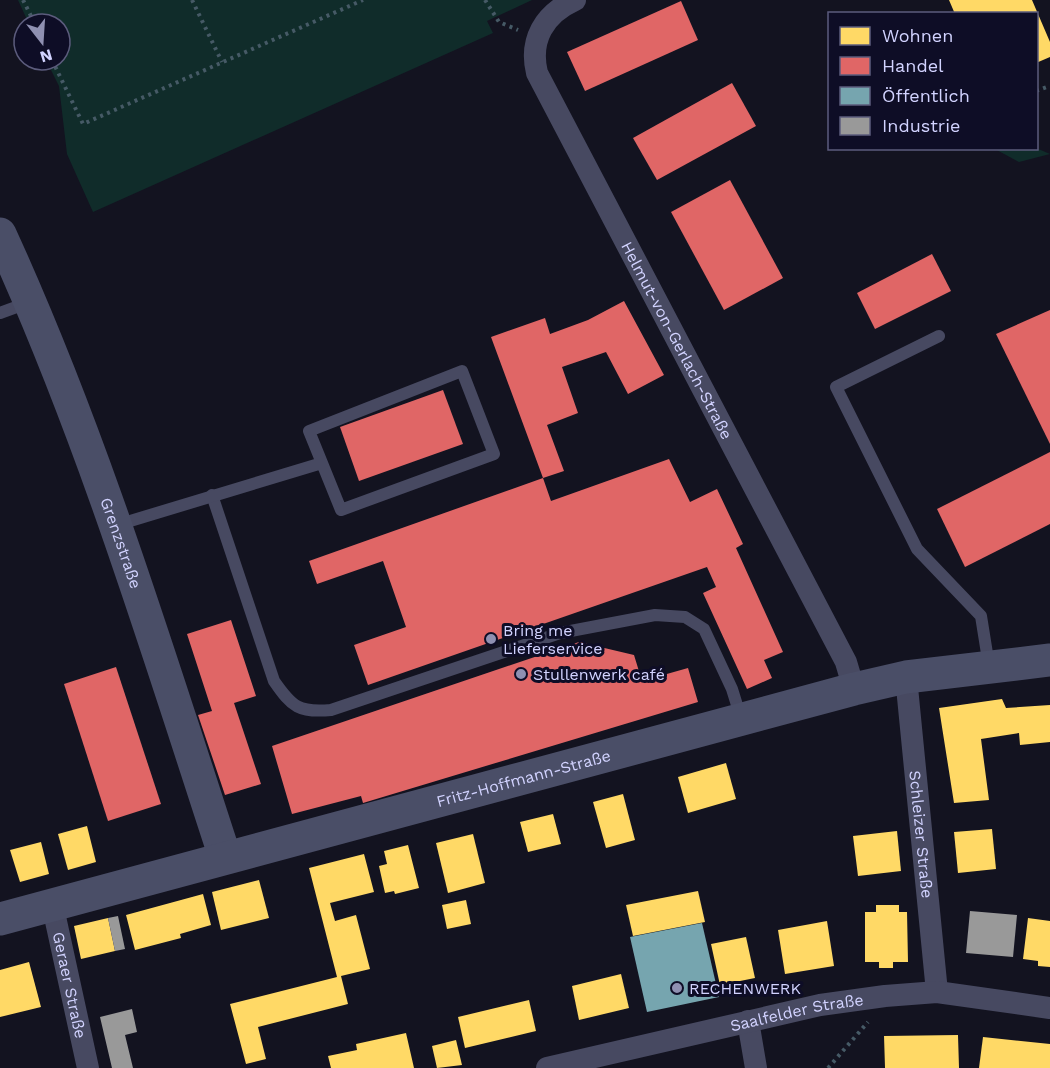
<svg xmlns="http://www.w3.org/2000/svg" width="1050" height="1068" viewBox="0 0 1050 1068" font-family="'Work Sans',sans-serif">
  <style>
    .green { fill: #102c2a }
    .homes { fill: #ffd966 }
    .shops { fill: #e06666 }
    .public { fill: #76a5af }
    .industry { fill: #999 }
    .lines { fill: none; stroke-linecap: round; stroke-linejoin: round }
    .path { stroke: #465a66; stroke-width: 4; stroke-dasharray: 3 4.5; stroke-linecap: butt }
    .lane { stroke: #474961; stroke-width: 12 }
    .street { stroke: #474961; stroke-width: 22 }
    .secondary { stroke: #4a4e67; stroke-width: 33 }
    .poi-dot { fill: #8f90b1; stroke: #0e0d26; stroke-width: 2 }
    .labels { text-anchor: middle; stroke-width: 6; stroke-linejoin: round; paint-order: stroke }
    .street-label { font-size: 16px; fill: #d2d3ff; stroke: #0e0d26 }
    .poi-label { font-size: 16px; fill: #d2d3ff; stroke: #0e0d26; text-anchor: start }
  </style>
  <rect width="100%" height="100%" fill="#131320"/>
  <g class="green">
    <path d="M18,0H532L487,21L493,33L93,212L67,154L59,86L46,60H60V24H29Z"/>
    <path d="M1036,148L1050,154L1019,162L995,149Z"/>
  </g>
  <g class="homes">
    <path d="M949,0H1032L1050,42V57L1036,63V14H955Z"/>
    <path d="M1002,699L1006,708L1050,705V742L1020,745L1019,733L981,739L989,800L954,803L939,708Z"/>
    <path d="M726,763L736,799L688,813L678,777Z"/>
    <path d="M623,794L635,840L606,848L593,802Z"/>
    <path d="M553,814L561,844L528,852L520,822Z"/>
    <path d="M87,826L96,862L68,870L58,834Z"/>
    <path d="M992,829L996,869L958,873L954,832Z"/>
    <path d="M897,831L901,871L858,876L853,836Z"/>
    <path d="M473,834L485,883L448,893L436,843Z"/>
    <path d="M41,842L49,874L20,882L10,850Z"/>
    <path d="M408,845L419,888L395,894L394,891L385,893L379,866L387,864L384,851Z"/>
    <path d="M364,854L374,892L330,903L335,921L356,915L370,969L341,976L348,1004L258,1027L266,1059L246,1064L230,1004L337,977L309,868Z"/>
    <path d="M259,880L269,918L221,930L212,892Z"/>
    <path d="M698,891L705,922L633,936L626,905Z"/>
    <path d="M203,894L211,925L180,934L181,938L135,950L126,915Z"/>
    <path d="M466,900L471,924L447,929L442,905Z"/>
    <path d="M876,905H899V912H907L908,962H893V968H879V962H865V912H876Z"/>
    <path d="M108,918L115,951L81,959L74,926Z"/>
    <path d="M1028,918L1050,921V967L1038,966V961L1023,959Z"/>
    <path d="M827,921L834,966L785,974L778,930Z"/>
    <path d="M746,937L755,978L720,985L711,944Z"/>
    <path d="M29,962L41,1007L0,1017V970Z"/>
    <path d="M621,974L629,1008L579,1020L572,986Z"/>
    <path d="M529,1000L536,1031L465,1048L458,1017Z"/>
    <path d="M406,1033L414,1068H331L328,1056L357,1050L356,1044Z"/>
    <path d="M958,1035L959,1068H885L884,1036Z"/>
    <path d="M983,1037L1050,1044V1068H979Z"/>
    <path d="M456,1040L462,1065L437,1068L432,1046Z"/>
  </g>
  <g class="shops">
    <path d="M681,1L698,40L585,91L567,52Z"/>
    <path d="M732,83L756,126L657,180L633,138Z"/>
    <path d="M730,180L783,278L724,310L671,212Z"/>
    <path d="M932,254L951,291L875,329L857,293Z"/>
    <path d="M624,301L664,375L628,394L606,352L562,367L578,413L547,425L564,471L543,478L491,337L545,318L550,334L588,320Z"/>
    <path d="M1050,310V444L996,334Z"/>
    <path d="M443,390L463,444L359,481L340,427Z"/>
    <path d="M1050,452V524L965,567L937,509Z"/>
    <path d="M669,459L690,502L717,489L743,544L736,548L783,652L764,660L772,678L747,689L703,593L716,587L707,567L368,685L354,645L406,627L383,561L317,584L309,561L543,478L551,501Z"/>
    <path d="M231,620L256,696L234,703L261,784L225,795L198,715L212,711L187,634Z"/>
    <path d="M579,642L634,655L642,681L688,668L698,702L363,803L361,796L292,814L272,746Z"/>
    <path d="M116,667L161,804L108,821L64,684Z"/>
  </g>
  <path class="public" d="M702,923L719,997L647,1012L630,937Z"/>
  <g class="industry">
    <path d="M970,911L1017,915L1013,957L966,953Z"/>
    <path d="M118,916L125,949L115,951L108,918Z"/>
    <path d="M132,1009L137,1032L125,1035L133,1068H112L100,1017Z"/>
  </g>
  <g class="lines">
    <g class="path">
      <path d="M23,0L35,24"/>
      <path d="M192,0L222,62"/>
      <path d="M485,0L499,22L518,30"/>
      <path d="M52,60L83,124L363,0"/>
      <path d="M1036,91L1050,86"/>
      <path d="M828,1068L868,1022"/>
    </g>
    <g class="lane">
      <path d="M0,313L30,302"/>
      <path d="M939,336L836,387L917,549L981,616L989,666"/>
      <path d="M212,495L274,681C292,707 299,713 331,710L560,633L655,615L685,617L704,629L732,689L741,718"/>
      <path d="M117,525L322,463L341,510L494,454L462,371L309,431L322,463"/>
    </g>
    <g class="street">
      <path id="s1" d="M575,0C544,14 529,40 537,73L846,662L854,689"/>
      <path id="s2" d="M906,677L937,992"/>
      <path id="s3" d="M52,903L88,1068"/>
      <path d="M748,1021L756,1068"/>
      <path id="s4" d="M547,1068L820,1005L885,996L937,992L1050,1008"/>
    </g>
    <g class="secondary">
      <path id="s5" d="M0,234C92,435 156,646 225,857"/>
      <path id="s6" d="M0,919L854,689L906,677L1050,660"/>
    </g>
  </g>
  <g class="poi-dot">
    <circle cx="491" cy="639" r="6"/>
    <circle cx="521" cy="674" r="6"/>
    <circle cx="677" cy="988" r="6"/>
  </g>
  <g class="labels">
    <g class="street-label">
      <text dy="6" stroke="none"><textPath href="#s1" startOffset="392">Helmut-von-Gerlach-Straße</textPath></text>
      <text dy="6" stroke="none"><textPath href="#s5" startOffset="332">Grenzstraße</textPath></text>
      <text dy="6" stroke="none"><textPath href="#s6" startOffset="542">Fritz-Hoffmann-Straße</textPath></text>
      <text dy="6" stroke="none"><textPath href="#s2" startOffset="158">Schleizer Straße</textPath></text>
      <text dy="6" stroke="none"><textPath href="#s3" startOffset="84">Geraer Straße</textPath></text>
      <text dy="6" stroke="none"><textPath href="#s4" startOffset="256">Saalfelder Straße</textPath></text>
    </g>
    <g class="poi-label">
      <text x="503" y="636">Bring me<tspan x="503" dy="18">Lieferservice</tspan></text>
      <text x="533" y="680">Stullenwerk café</text>
      <text x="689" y="994">RECHENWERK</text>
    </g>
  </g>
  <rect x="828" y="12" width="210" height="138" fill="#0e0d26" stroke="#5c5c7d" stroke-width="1.5"/>
  <rect x="840" y="27" width="30" height="18" fill="#ffd966" stroke="#5c5c7d" stroke-width="1.5"/>
  <text x="882" y="42" font-size="18" fill="#d2d3ff">Wohnen</text>
  <rect x="840" y="57" width="30" height="18" fill="#e06666" stroke="#5c5c7d" stroke-width="1.5"/>
  <text x="882" y="72" font-size="18" fill="#d2d3ff">Handel</text>
  <rect x="840" y="87" width="30" height="18" fill="#76a5af" stroke="#5c5c7d" stroke-width="1.5"/>
  <text x="882" y="102" font-size="18" fill="#d2d3ff">Öffentlich</text>
  <rect x="840" y="117" width="30" height="18" fill="#999999" stroke="#5c5c7d" stroke-width="1.5"/>
  <text x="882" y="132" font-size="18" fill="#d2d3ff">Industrie</text>
  <g transform="translate(42 42) rotate(163)"><circle r="28" fill="#0e0d26" stroke="#5c5c7d" stroke-width="1.5"/>
  <path d="M0-4.5L10 22L0 15L-10 22Z" fill="#8f90b1"/>
  <text y="-9" font-size="16" font-weight="bold" text-anchor="middle" fill="#d2d3ff">N</text>
  </g>
</svg>
